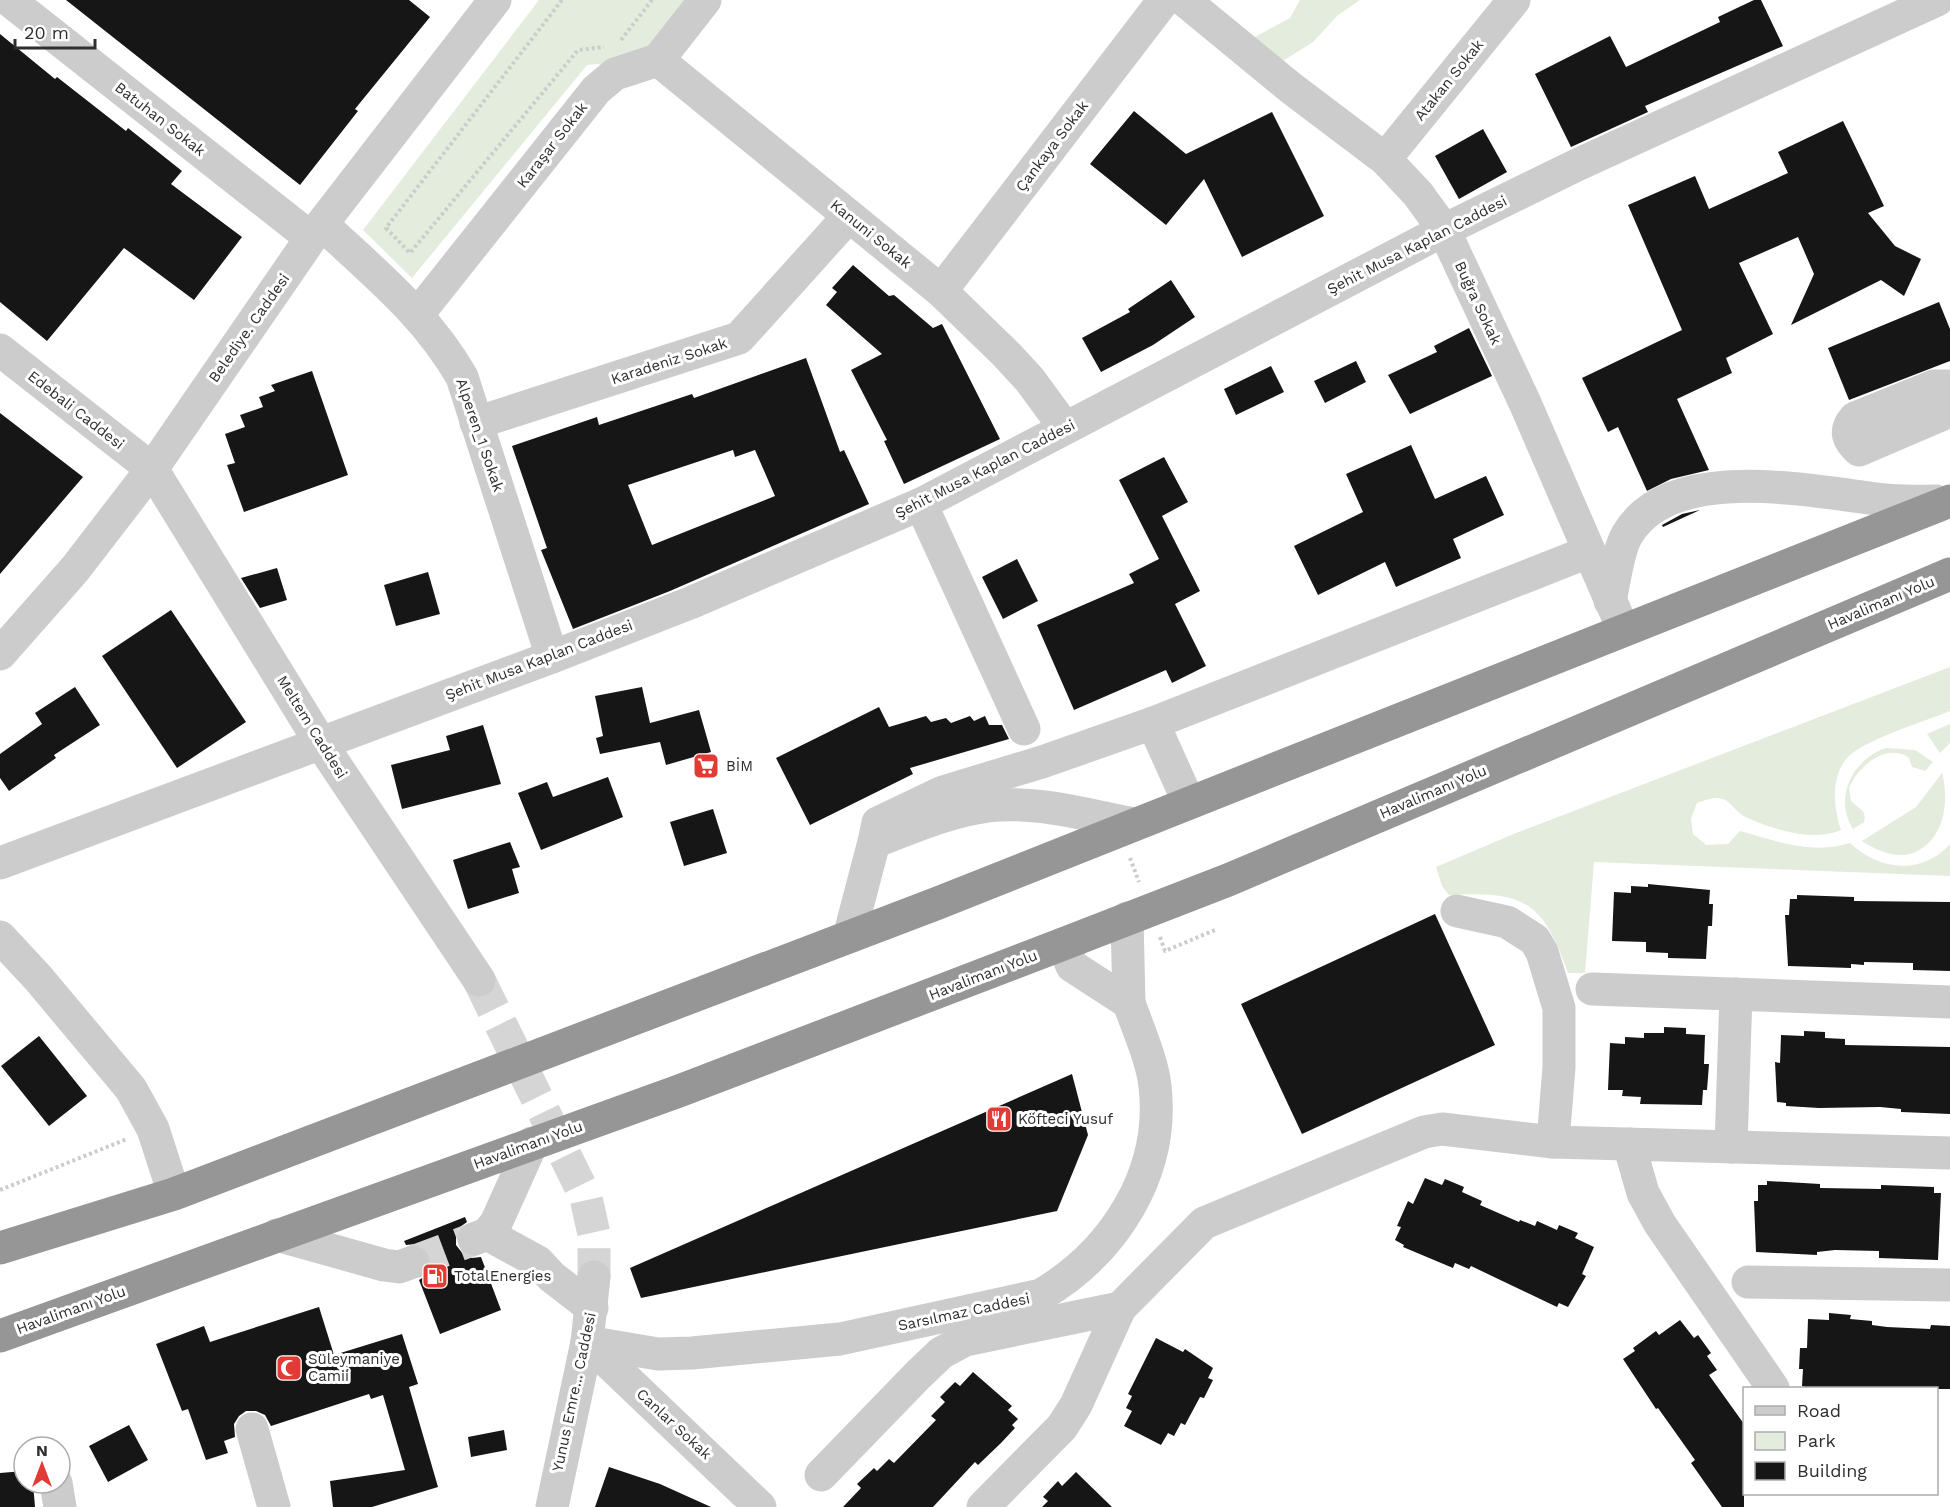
<svg xmlns="http://www.w3.org/2000/svg" width="1950" height="1507" viewBox="0 0 1950 1507" font-family="'Work Sans',sans-serif">
  <style>
    .green { fill: #e3ecdd }
    .building { fill: #161616; fill-rule: evenodd }
    .lines { fill: none; stroke-linecap: round; stroke-linejoin: round }
    .minor-tunnel { stroke: #d5d5d5; stroke-width: 33; stroke-dasharray: 33 16; stroke-linecap: butt }
    .path { stroke: #ccc; stroke-width: 4; stroke-dasharray: 3 3; stroke-linecap: butt }
    .minor { stroke: #ccc; stroke-width: 33 }
    .highway { stroke: #969696; stroke-width: 33 }
    .labels { text-anchor: middle; stroke-width: 6; stroke-linejoin: round; paint-order: stroke }
    .street-label { font-size: 15px; fill: #2f2f2f; stroke: #fff }
    .poi-label { font-size: 15px; fill: #2f2f2f; stroke: #fff; text-anchor: start }
  </style>
  <rect width="100%" height="100%" fill="#fff"/>
  <g class="green">
    <path d="M539,0H705L638,73L597,64L587,65L412,278L363,230Z"/>
    <path d="M1300,0H1360L1338,15L1313,42L1270,69L1249,40L1290,18Z"/>
    <path d="M1950,667V711C1926,721 1860,741 1846,759C1830,780 1834,808 1841,830C1815,842 1775,830 1750,819C1727,810 1733,788 1697,803L1691,818L1693,834L1706,845L1728,844L1740,831C1776,841 1813,855 1850,843C1878,870 1922,876 1950,844V876L1594,862L1585,973H1568C1543,901 1524,891 1449,895L1442,886L1436,867L1516,833Z"/>
    <path d="M1950,724V743L1940,753L1927,734Z"/>
    <path d="M1886,748L1915,750L1933,762L1925,771L1912,767L1909,758C1887,742 1858,766 1849,788L1851,801C1859,810 1867,809 1864,822L1853,829C1833,797 1853,759 1886,748Z"/>
    <path d="M1942,773C1950,802 1944,844 1910,854C1893,858 1876,850 1862,841L1916,807Z"/>
  </g>
  <g class="building">
    <path d="M66,0H409L430,17L355,109L358,111L300,185Z"/>
    <path d="M1754,0H1761L1783,46L1645,106L1648,112L1571,147L1535,74L1610,36L1626,67L1720,22L1718,17Z"/>
    <path d="M0,34L55,79L57,77L126,131L128,128L182,171L171,184L242,237L194,300L124,248L47,341L0,302Z"/>
    <path d="M1134,111L1186,154L1272,112L1324,216L1242,257L1204,179L1166,225L1090,164Z"/>
    <path d="M1843,121L1884,206L1868,213L1895,246L1921,259L1904,296L1881,280L1791,325L1814,274L1798,237L1739,263L1773,334L1726,358L1732,373L1677,399L1709,470L1671,479L1647,491L1618,427L1608,432L1582,378L1682,330L1628,205L1695,176L1709,209L1788,173L1778,152Z"/>
    <path d="M1483,129L1507,172L1459,199L1435,156Z"/>
    <path d="M853,265L889,296L894,295L933,328L942,324L1000,439L904,484L884,441L887,440L851,370L882,354L826,305L837,292L832,288Z"/>
    <path d="M1171,280L1195,317L1153,345L1101,372L1082,338L1130,312L1128,309Z"/>
    <path d="M1939,302L1950,329V361L1849,400L1828,348Z"/>
    <path d="M1469,328L1492,376L1410,414L1388,375L1437,352L1434,346Z"/>
    <path d="M806,358L840,452L844,450L869,504L670,591L573,629L541,550L547,548L512,446L597,417L599,425L692,394L694,398ZM733,450L735,457L755,450L775,496L652,545L628,485Z"/>
    <path d="M1356,361L1366,382L1325,403L1314,381Z"/>
    <path d="M1271,366L1284,392L1236,415L1224,389Z"/>
    <path d="M312,371L348,475L244,512L227,465L235,463L225,434L245,427L240,415L263,407L259,397L275,391L271,385Z"/>
    <path d="M0,413L83,477L0,574Z"/>
    <path d="M1411,445L1435,499L1486,476L1504,515L1453,539L1461,558L1396,587L1385,562L1318,595L1294,546L1363,512L1346,474Z"/>
    <path d="M1164,457L1188,502L1162,516L1200,591L1175,604L1206,666L1172,683L1166,670L1074,710L1037,625L1134,583L1129,574L1159,559L1119,480Z"/>
    <path d="M1700,510L1663,527L1662,525L1682,514Z"/>
    <path d="M1017,559L1038,601L1003,619L982,577Z"/>
    <path d="M277,568L287,600L260,608L241,578Z"/>
    <path d="M428,572L440,614L396,626L384,585Z"/>
    <path d="M171,610L246,722L177,768L102,656Z"/>
    <path d="M75,687L100,725L54,755L56,758L9,791L0,778V754L42,724L35,713Z"/>
    <path d="M642,687L650,723L699,710L711,752L666,765L660,742L600,754L596,738L603,736L595,696Z"/>
    <path d="M879,707L889,727L926,716L931,722L946,718L951,723L970,716L974,721L985,716L989,725H1002L1009,739L910,768L913,774L810,825L776,758Z"/>
    <path d="M483,725L501,784L402,809L391,765L450,750L446,736Z"/>
    <path d="M608,777L623,817L541,850L518,793L547,782L553,797Z"/>
    <path d="M713,809L727,853L684,866L670,822Z"/>
    <path d="M510,842L520,867L512,869L519,893L468,909L453,860Z"/>
    <path d="M1648,884L1710,890L1709,904H1713L1712,926H1708L1706,959L1668,958V953L1646,952V942L1612,941L1614,892L1631,893V886L1648,887Z"/>
    <path d="M1797,895L1854,897V901L1950,902V971L1913,970V963L1864,962V965L1851,964V968L1788,966L1785,915H1789L1790,899H1797Z"/>
    <path d="M1435,914L1495,1045L1302,1134L1241,1004Z"/>
    <path d="M1664,1027L1686,1028V1034L1705,1035L1704,1064H1709L1707,1090H1703L1702,1105L1640,1104L1641,1097L1622,1096L1623,1090H1608L1610,1043L1625,1044V1037L1644,1038V1033H1664Z"/>
    <path d="M1804,1031L1825,1032V1038L1845,1039V1045L1950,1047V1114L1901,1112V1109L1880,1107L1819,1108L1786,1106V1103L1777,1102L1775,1062L1780,1063L1781,1035L1804,1036Z"/>
    <path d="M39,1036L87,1096L49,1126L1,1066Z"/>
    <path d="M1072,1074L1088,1135L1057,1211L641,1298L630,1268Z"/>
    <path d="M1425,1178L1442,1185L1445,1179L1464,1187L1462,1192L1482,1201L1480,1205L1519,1222L1520,1220L1535,1226L1537,1221L1557,1230L1559,1225L1578,1233L1575,1238L1594,1247L1582,1274L1586,1276L1568,1307L1559,1303L1557,1307L1471,1266L1469,1269L1455,1263L1453,1268L1403,1247L1404,1245L1395,1240L1401,1227L1397,1226L1408,1201L1413,1204Z"/>
    <path d="M1767,1181L1820,1184V1188L1881,1189V1185L1934,1187V1193H1941L1938,1260L1879,1258V1251L1835,1250L1817,1252V1255L1756,1252L1754,1201H1758V1185H1767Z"/>
    <path d="M465,1217L467,1222L460,1227L456,1236V1245L463,1254L472,1258L481,1257L501,1310L440,1334L419,1280L427,1275L431,1266L430,1255L425,1247L416,1244L406,1245L404,1241Z"/>
    <path d="M319,1307L334,1355L402,1334L418,1384L409,1387L438,1487L372,1507H333L330,1481L405,1470L383,1395L371,1399L369,1394L271,1426L265,1415L256,1411H246L239,1416L234,1424L235,1437L224,1441L228,1453L206,1460L188,1409L182,1411L156,1344L204,1326L210,1342Z"/>
    <path d="M1829,1313L1851,1315L1850,1319L1872,1321V1325L1887,1327L1930,1329L1931,1325L1950,1326V1389H1810L1802,1386L1803,1369H1799L1800,1348H1807L1808,1319L1829,1320Z"/>
    <path d="M1680,1320L1694,1338L1698,1335L1711,1353L1707,1356L1717,1370L1709,1375L1744,1424V1507H1722L1691,1463L1695,1460L1658,1408L1656,1409L1623,1359L1635,1351L1633,1348L1656,1331L1659,1335Z"/>
    <path d="M1156,1338L1183,1352L1185,1349L1213,1368L1208,1378L1213,1380L1204,1398L1200,1397L1185,1425L1181,1423L1174,1436L1168,1433L1161,1445L1124,1426L1132,1411L1126,1408L1132,1396L1128,1394Z"/>
    <path d="M973,1372L1012,1406L1008,1410L1018,1419L1012,1425L1015,1428L1001,1443L978,1465L975,1462L933,1507H843L861,1488L857,1484L874,1468L877,1471L889,1459L894,1463L936,1420L931,1416L945,1402L940,1397L955,1382L960,1386Z"/>
    <path d="M129,1425L148,1460L108,1482L89,1446Z"/>
    <path d="M504,1430L507,1450L471,1457L468,1437Z"/>
    <path d="M609,1467L660,1484L711,1507H595Z"/>
    <path d="M24,1471V1483H33L35,1507H0V1473Z"/>
    <path d="M1076,1472L1112,1507H1042L1048,1501L1043,1497L1058,1481L1062,1486Z"/>
  </g>
  <g class="lines">
    <g class="minor-tunnel">
      <path d="M479,980L586,1198L594,1234V1277"/>
      <path d="M413,1262L474,1239"/>
    </g>
    <g class="path">
      <path d="M562,0L386,228L410,253L578,50L604,47"/>
      <path d="M621,40L652,0"/>
      <path d="M1130,858L1139,882"/>
      <path d="M1160,937L1165,951L1215,930"/>
      <path d="M0,1190L127,1139"/>
    </g>
    <g class="minor">
      <path d="M9,0L311,238"/>
      <path d="M1184,0L1291,88L1385,159L1418,194L1444,230L1525,403L1623,629"/>
      <path d="M658,60L941,291L1007,355L1030,380L1065,428"/>
      <path d="M1385,159L1514,0"/>
      <path d="M322,224C375,274 425,313 462,377L552,657"/>
      <path d="M941,291L1164,0"/>
      <path d="M418,314L596,90L615,74L658,60L705,0"/>
      <path d="M0,350L152,469L320,742L479,980"/>
      <path d="M1950,386H1934L1855,418C1844,431 1847,439 1859,450L1950,411"/>
      <path d="M476,423L739,338L849,216"/>
      <path d="M921,504L1024,729"/>
      <path d="M1610,601C1614,583 1618,550 1627,535C1670,460 1815,492 1885,500C1902,502 1919,501 1936,501"/>
      <path d="M0,654L75,569L152,469L311,238L495,0"/>
      <path d="M1153,723L1189,803"/>
      <path d="M874,842L878,823L943,792L1042,762L1153,723L1588,552"/>
      <path d="M0,863L552,657L690,603L921,504L1444,230L1579,164L1937,0"/>
      <path d="M1457,911L1507,922L1535,940L1542,952L1559,1008V1067L1553,1142"/>
      <path d="M0,937L39,979L131,1089L153,1129L174,1194"/>
      <path d="M849,937L874,842C911,828 949,811 989,806C1037,800 1089,816 1136,824"/>
      <path d="M1063,944L1072,966L1129,1003L1127,918"/>
      <path d="M1592,989L1950,1002"/>
      <path d="M1629,1144L1643,1193L1660,1224L1773,1388"/>
      <path d="M1731,1147L1736,994"/>
      <path d="M487,1234L538,1262L552,1277L592,1308"/>
      <path d="M277,1235L384,1265L399,1267L413,1262"/>
      <path d="M474,1239L487,1234L496,1223L532,1143"/>
      <path d="M1748,1282L1950,1285"/>
      <path d="M1120,1308L1204,1223L1424,1132L1442,1129L1553,1142L1950,1153"/>
      <path d="M587,1342L658,1354L692,1353L840,1339L1041,1295C1114,1252 1165,1173 1155,1086C1152,1059 1138,1029 1129,1003"/>
      <path d="M587,1342L760,1507"/>
      <path d="M252,1429L274,1507"/>
      <path d="M821,1475L918,1375L941,1353L965,1340L1120,1308L1076,1405L1062,1427L983,1507"/>
      <path d="M56,1483L60,1507"/>
      <path d="M552,1507L587,1342L594,1277"/>
    </g>
    <g class="highway">
      <path d="M0,1248L174,1194L938,903L1950,501"/>
      <path d="M0,1336L679,1091L1063,944L1228,880L1950,574"/>
    </g>
  </g>
  <defs>
    <g id="supermarket-square" transform="scale(1.35)"><rect x="-9" y="-9" width="18" height="18" rx="4" fill="#e23a34" stroke="#fff"/><path d="M-6-5.5h2.5l.6 2H6L4.5 2H-2.5L-4.4-4H-6ZM-1.5 3.2a1.3 1.3 0 1 0 .1 0ZM3 3.2a1.3 1.3 0 1 0 .1 0Z" fill="#fff"/></g>
    <g id="restaurant-square" transform="scale(1.35)"><rect x="-9" y="-9" width="18" height="18" rx="4" fill="#e23a34" stroke="#fff"/><path d="M-5-6h1v4h1v-4h1v4h1v-4h1v5L-1.5 .5V6h-2V.5L-5-1ZM5-6V6H3V1.5H1.5Q1.5-4 5-6Z" fill="#fff"/></g>
    <g id="fuel-square" transform="scale(1.35)"><rect x="-9" y="-9" width="18" height="18" rx="4" fill="#e23a34" stroke="#fff"/><path d="M-5.5-6h7V0h2V4h1.3V-2.5L3-4.5l.8-.8L6-3V5H2.5V1h-1V6h-7ZM-4.2-4.7v3.2H.2V-4.7Z" fill="#fff"/></g>
    <g id="mosque-square" transform="scale(1.35)"><rect x="-9" y="-9" width="18" height="18" rx="4" fill="#e23a34" stroke="#fff"/><path d="M3.5-4.9A6 6 0 1 0 3.5 4.9A5 5 0 1 1 3.5-4.9Z" fill="#fff"/></g>
  </defs>
  <g fill-rule="evenodd">
    <use href="#supermarket-square" x="706" y="766"/>
    <use href="#restaurant-square" x="999" y="1119"/>
    <use href="#fuel-square" x="435" y="1276"/>
    <use href="#mosque-square" x="289" y="1368"/>
  </g>
  <g class="labels">
    <g class="street-label">
      <text transform="translate(1449 80) rotate(-51)" y="5">Atakan Sokak</text>
      <text transform="translate(160 119) rotate(38)" y="5">Batuhan Sokak</text>
      <text transform="translate(552 145) rotate(-52)" y="5">Karaşar Sokak</text>
      <text transform="translate(1052 146) rotate(-53)" y="5">Çankaya Sokak</text>
      <text transform="translate(871 234) rotate(39)" y="5">Kanuni Sokak</text>
      <text transform="translate(1417 245) rotate(-27)" y="5">Şehit Musa Kaplan Caddesi</text>
      <text transform="translate(1478 303) rotate(65)" y="5">Buğra Sokak</text>
      <text transform="translate(249 328) rotate(-55)" y="5">Belediye. Caddesi</text>
      <text transform="translate(669 361) rotate(-18)" y="5">Karadeniz Sokak</text>
      <text transform="translate(76 410) rotate(38)" y="5">Edebali Caddesi</text>
      <text transform="translate(480 435) rotate(71)" y="5">Alperen_1 Sokak</text>
      <text transform="translate(985 469) rotate(-27)" y="5">Şehit Musa Kaplan Caddesi</text>
      <text transform="translate(1881 603) rotate(-23)" y="5">Havalimanı Yolu</text>
      <text transform="translate(539 660) rotate(-21)" y="5">Şehit Musa Kaplan Caddesi</text>
      <text transform="translate(312 727) rotate(58)" y="5">Meltem Caddesi</text>
      <text transform="translate(1433 792) rotate(-23)" y="5">Havalimanı Yolu</text>
      <text transform="translate(983 975) rotate(-21)" y="5">Havalimanı Yolu</text>
      <text transform="translate(528 1145) rotate(-20)" y="5">Havalimanı Yolu</text>
      <text transform="translate(71 1310) rotate(-20)" y="5">Havalimanı Yolu</text>
      <text transform="translate(964 1312) rotate(-12)" y="5">Sarsılmaz Caddesi</text>
      <text transform="translate(574 1392) rotate(-78)" y="5">Yunus Emre... Caddesi</text>
      <text transform="translate(674 1424) rotate(43)" y="5">Canlar Sokak</text>
    </g>
    <g class="poi-label">
      <text x="726" y="771">BİM</text>
      <text x="1018" y="1124">Köfteci Yusuf</text>
      <text x="454" y="1281">TotalEnergies</text>
      <text x="308" y="1364">Süleymaniye<tspan x="308" dy="17">Camii</tspan></text>
    </g>
  </g>
  <rect x="1743" y="1387" width="195" height="108" fill="#ffffff" stroke="#acacac" stroke-width="1.5"/>
  <rect x="1755" y="1406" width="30" height="9" fill="#cccccc" stroke="#acacac" stroke-width="1.5"/>
  <text x="1797" y="1417" font-size="18" fill="#2f2f2f">Road</text>
  <rect x="1755" y="1432" width="30" height="18" fill="#e3ecdd" stroke="#acacac" stroke-width="1.5"/>
  <text x="1797" y="1447" font-size="18" fill="#2f2f2f">Park</text>
  <rect x="1755" y="1462" width="30" height="18" fill="#161616" stroke="#acacac" stroke-width="1.5"/>
  <text x="1797" y="1477" font-size="18" fill="#2f2f2f">Building</text>
  <g transform="translate(42 1465)"><circle r="28" fill="#ffffff" stroke="#acacac" stroke-width="1.5"/>
  <path d="M0-4.5L10 22L0 15L-10 22Z" fill="#e23a34"/>
  <text y="-9" font-size="16" font-weight="bold" text-anchor="middle" fill="#2f2f2f">N</text>
  </g>
  <path d="M15 39v9h80v-9" fill="none" stroke="#2f2f2f" stroke-width="3"/>
  <text x="24" y="39" font-size="18" fill="#2f2f2f" stroke="#ffffff" stroke-width="4.5" paint-order="stroke">20 m</text>
</svg>
